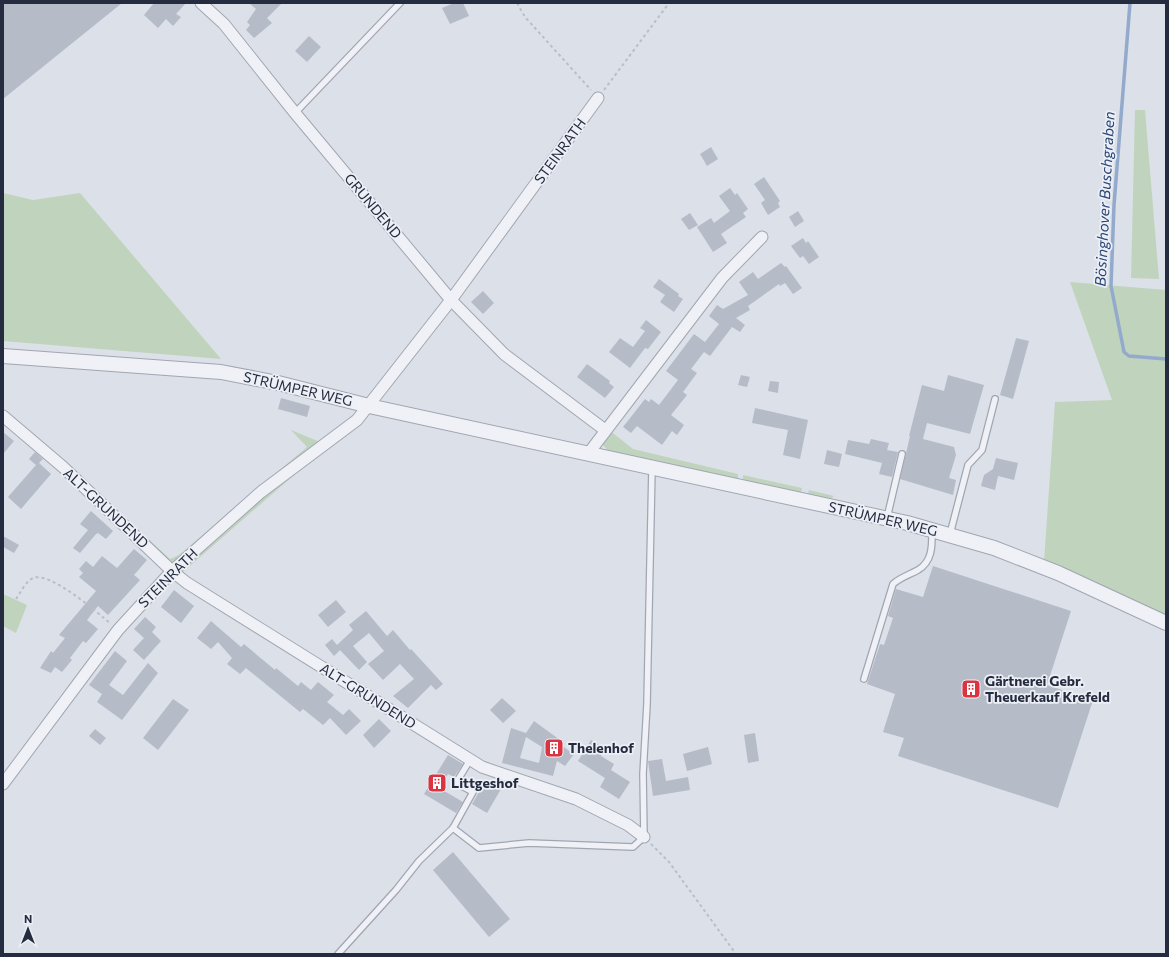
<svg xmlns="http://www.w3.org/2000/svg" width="1169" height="957" viewBox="0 0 1169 957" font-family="Commissioner,sans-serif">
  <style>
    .green { fill: #c0d3bd }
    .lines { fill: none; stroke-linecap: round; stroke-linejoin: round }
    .stream { stroke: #93aacc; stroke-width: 3.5 }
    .building { fill: #b6bbc8; fill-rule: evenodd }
    .service-casing { stroke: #a1a6b2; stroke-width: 8 }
    .minor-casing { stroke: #a1a6b2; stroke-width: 13 }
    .tertiary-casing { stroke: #a1a6b2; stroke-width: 16 }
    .path { stroke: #babec7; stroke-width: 2; stroke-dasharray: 3 3; stroke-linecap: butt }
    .service { stroke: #eff1f6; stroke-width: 5.5 }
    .minor { stroke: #eff1f6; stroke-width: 11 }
    .tertiary { stroke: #eff1f6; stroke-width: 14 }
    .labels { text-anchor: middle; stroke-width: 3.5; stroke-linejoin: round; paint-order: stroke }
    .street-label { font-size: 14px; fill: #252c40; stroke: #eceff5 }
    .poi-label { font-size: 14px; font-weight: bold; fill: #252c40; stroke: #eceff5; text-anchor: start }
    .water-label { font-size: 15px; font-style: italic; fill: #2b4777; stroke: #eceff5 }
  </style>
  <rect width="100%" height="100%" fill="#dce0e8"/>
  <g class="green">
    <path d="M1135,110H1145L1159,279L1131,278Z"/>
    <path d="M3,193L33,200L80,193L221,359L3,341Z"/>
    <path d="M1070,282L1166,290V619L1044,562L1055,402L1112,400Z"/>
    <path d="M3,408L66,463L170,559L179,555L307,447L291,430L320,442L292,462L175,563L168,562L3,412Z"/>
    <path d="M609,430L633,449L738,474V478L730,480L611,454L603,445L604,438Z"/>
    <path d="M327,446L183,572L181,568L263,495Z"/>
    <path d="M743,475L802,488L801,493L747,483L743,479Z"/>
    <path d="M809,490L834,496L828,501L814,498L808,494Z"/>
    <path d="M3,594L27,605L16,633L3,626Z"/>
  </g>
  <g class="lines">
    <path class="stream" d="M1130,3L1114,205L1111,286L1124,352L1129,356L1166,359"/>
  </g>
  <g class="building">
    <path d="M3,3H122L3,99Z"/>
    <path d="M154,3H186L176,14L181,17L173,26L166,19L158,28L144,15Z"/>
    <path d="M249,3H282L267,18L272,23L254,38L246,30L250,25L247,22L256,9Z"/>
    <path d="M454,3H463L469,16L450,24L442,8Z"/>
    <path d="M309,36L321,47L307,62L295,51Z"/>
    <path d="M711,147L718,159L707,166L700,154Z"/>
    <path d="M764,177L780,201L778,203L780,207L768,215L761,203L765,200L754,184Z"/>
    <path d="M730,188L735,195L737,193L748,209L743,213L746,217L721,234L727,243L713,252L697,227L711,218L714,223L730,211L719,196Z"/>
    <path d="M798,211L804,221L795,227L789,217Z"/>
    <path d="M690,213L698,225L689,230L681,219Z"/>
    <path d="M803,238L806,243L808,241L819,257L809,264L803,256L800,258L791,246Z"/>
    <path d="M781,263L785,267L786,266L802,288L793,294L785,283L780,286L779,284L748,306L750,310L736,318L745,325L740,332L732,327L710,356L704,352L691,369L697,373L683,392L687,395L671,415L684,425L677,435L672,431L662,445L637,426L631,433L623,427L645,399L649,402L651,399L659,405L678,380L666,371L694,334L705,342L719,324L709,316L717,305L723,309L748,295L739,282L753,272L758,279Z"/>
    <path d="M659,279L679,294L678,296L683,299L674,312L660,302L665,295L653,287Z"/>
    <path d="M483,291L494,303L483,314L471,302Z"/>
    <path d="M646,320L661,332L648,349L645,348L630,368L609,352L620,338L633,347L645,331L640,328Z"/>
    <path d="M1016,338L1029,341L1013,399L1000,395Z"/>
    <path d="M587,364L610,381L609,383L614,387L605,398L577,377Z"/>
    <path d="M741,375L750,377L747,387L738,385Z"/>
    <path d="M948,375L984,385L970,434L927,423L923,439L954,447L956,455L949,478L956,480L953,495L900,479L910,436H909L922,385L944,391Z"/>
    <path d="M770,381L779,382L778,393L768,391Z"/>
    <path d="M281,398L310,406L307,417L278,409Z"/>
    <path d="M755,408L808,420L800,459L783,455L788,430L752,423Z"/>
    <path d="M3,432L14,441L3,454Z"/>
    <path d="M871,439L889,443L887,450L898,452L892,477L879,474L882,463L845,454L848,440L869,444Z"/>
    <path d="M827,450L842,454L839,467L824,464Z"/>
    <path d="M35,452L43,459L39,463L51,474L21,509L8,497L36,465L29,459Z"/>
    <path d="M996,458L1018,463L1014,480L998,476L995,490L981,486L984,475L993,469Z"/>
    <path d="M91,511L113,531L106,539L98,533L96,534L80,553L73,548L88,530L80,524Z"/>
    <path d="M3,536L19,545L14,553L3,547Z"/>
    <path d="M134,549L147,560L134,575L140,580L108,615L98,606L87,620L98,629L86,643L83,641L70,658L72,660L62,672L55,667L51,673L40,668L51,651L53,653L65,638L59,635L96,591L79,577L83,573L79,569L86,561L93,567L102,556L117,568Z"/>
    <path d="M933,566L1071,611L1047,685L1093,700L1058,808L898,756L904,738L883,732L895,694L867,684L880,644L884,645L893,618L888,616L896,589L923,597Z"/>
    <path d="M174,590L194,606L181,623L161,607Z"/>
    <path d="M336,600L346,612L328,627L318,615Z"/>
    <path d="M366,611L387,636L393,630L410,650L411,649L443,684L436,690L431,685L408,708L393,696L414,679L400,664L383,680L368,664L384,651L369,633L353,646L367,662L359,670L340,650L334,656L325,645L332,639L337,645L353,630L349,625Z"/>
    <path d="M145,617L156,627L152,632L161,641L144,660L133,650L144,638L134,629Z"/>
    <path d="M211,621L241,647L244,644L275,670L276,668L298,686L301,682L311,690L318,682L334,695L327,702L343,715L349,709L361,721L346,735L330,718L323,725L303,709L300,712L246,668L240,674L227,664L232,658L218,642L211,649L197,638Z"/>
    <path d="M115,651L127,661L109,685L123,695L148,663L158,673L122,720L97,702L102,694L89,685Z"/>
    <path d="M502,698L516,711L503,723L490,710Z"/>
    <path d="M173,699L189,710L158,750L143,738Z"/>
    <path d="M379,719L391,731L374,748L363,735Z"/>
    <path d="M534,721L560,740L559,744L574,754L565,766L557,761L553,776L502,763L511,728L526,733ZM526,737L542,747L539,763L520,758Z"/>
    <path d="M95,729L106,738L100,745L89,736Z"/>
    <path d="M755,733L759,761L748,763L744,735Z"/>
    <path d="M591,740L605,748L601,756L614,764L611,770L630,782L619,799L600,787L605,778L578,761Z"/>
    <path d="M708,747L712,764L687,771L683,754Z"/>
    <path d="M448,755L463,764L454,777L448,774L439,788L463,802L456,813L424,794Z"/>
    <path d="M662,759L666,781L688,777L690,790L653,796L648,761Z"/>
    <path d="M486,780L501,789L487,813L472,804Z"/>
    <path d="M453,852L510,919L489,937L433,870Z"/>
  </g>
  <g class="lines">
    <g class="service-casing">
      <g id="service">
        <path d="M295,113L400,3"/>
        <path d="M887,518L902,454"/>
        <path d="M950,534L968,465L982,450L995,399"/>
        <path d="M864,679L893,584C901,577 909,575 918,570C933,561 932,545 932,530"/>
        <path d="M470,760L456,783L473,792L453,828L479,848L529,843L633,847L644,837L643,774L647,704L652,468"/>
        <path d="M338,954L396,890L419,861L453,828"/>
      </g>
    </g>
    <g class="minor-casing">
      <g id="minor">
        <path d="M598,98L451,300L504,354L605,430"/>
        <path d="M3,416L63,467L172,571L187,583L482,767L576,799L628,825L644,837"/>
        <path d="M588,454L722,278L762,237"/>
        <path d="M3,784L118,630L172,571L261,492L357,420L451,300L295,113L224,24L201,3"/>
      </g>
    </g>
    <g class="tertiary-casing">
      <path id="tertiary" d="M3,356L221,372L278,383L369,406L907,523L994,548L1058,573L1166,623"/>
    </g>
    <g class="path">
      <path d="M517,3L525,17L591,90"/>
      <path d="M604,90L669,3"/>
      <path d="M16,599C21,592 25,582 33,578C50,571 98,613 111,624"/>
      <path d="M651,844L669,862L736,954"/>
    </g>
    <use href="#service" class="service"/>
    <use href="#minor" class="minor"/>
    <use href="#tertiary" class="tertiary"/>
  </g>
  <defs>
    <g id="building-square" transform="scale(1)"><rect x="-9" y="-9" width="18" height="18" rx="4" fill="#da3440" stroke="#eceff5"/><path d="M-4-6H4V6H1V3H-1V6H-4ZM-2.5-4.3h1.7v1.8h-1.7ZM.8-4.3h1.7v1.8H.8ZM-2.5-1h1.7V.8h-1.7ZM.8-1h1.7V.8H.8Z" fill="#fff"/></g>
  </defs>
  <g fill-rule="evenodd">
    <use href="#building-square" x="971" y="689"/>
    <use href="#building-square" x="554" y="748"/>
    <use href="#building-square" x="437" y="783"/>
  </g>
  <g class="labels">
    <g class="street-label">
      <text transform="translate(560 151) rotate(-54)" y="5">STEINRATH</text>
      <text transform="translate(373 206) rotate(50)" y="5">GRUNDEND</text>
      <text transform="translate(298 389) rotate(13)" y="5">STRÜMPER WEG</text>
      <text transform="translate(106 508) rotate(43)" y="5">ALT-GRUNDEND</text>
      <text transform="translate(883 519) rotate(13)" y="5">STRÜMPER WEG</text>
      <text transform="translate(168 578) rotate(-45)" y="5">STEINRATH</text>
      <text transform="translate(368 696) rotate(32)" y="5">ALT-GRUNDEND</text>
    </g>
    <g class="poi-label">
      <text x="985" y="686">Gärtnerei Gebr.<tspan x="985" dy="16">Theuerkauf Krefeld</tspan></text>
      <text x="568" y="753">Thelenhof</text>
      <text x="451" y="788">Littgeshof</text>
    </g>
    <g class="water-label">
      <text transform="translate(1105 199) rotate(-87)" y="5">Bösinghover Buschgraben</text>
    </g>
  </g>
  <rect width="1169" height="957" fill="none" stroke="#252c40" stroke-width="8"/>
  <g transform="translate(28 929)" stroke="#eceff5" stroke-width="3" paint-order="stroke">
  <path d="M0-3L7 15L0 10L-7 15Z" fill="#252c40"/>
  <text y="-6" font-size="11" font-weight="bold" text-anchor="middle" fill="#252c40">N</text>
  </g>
</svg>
